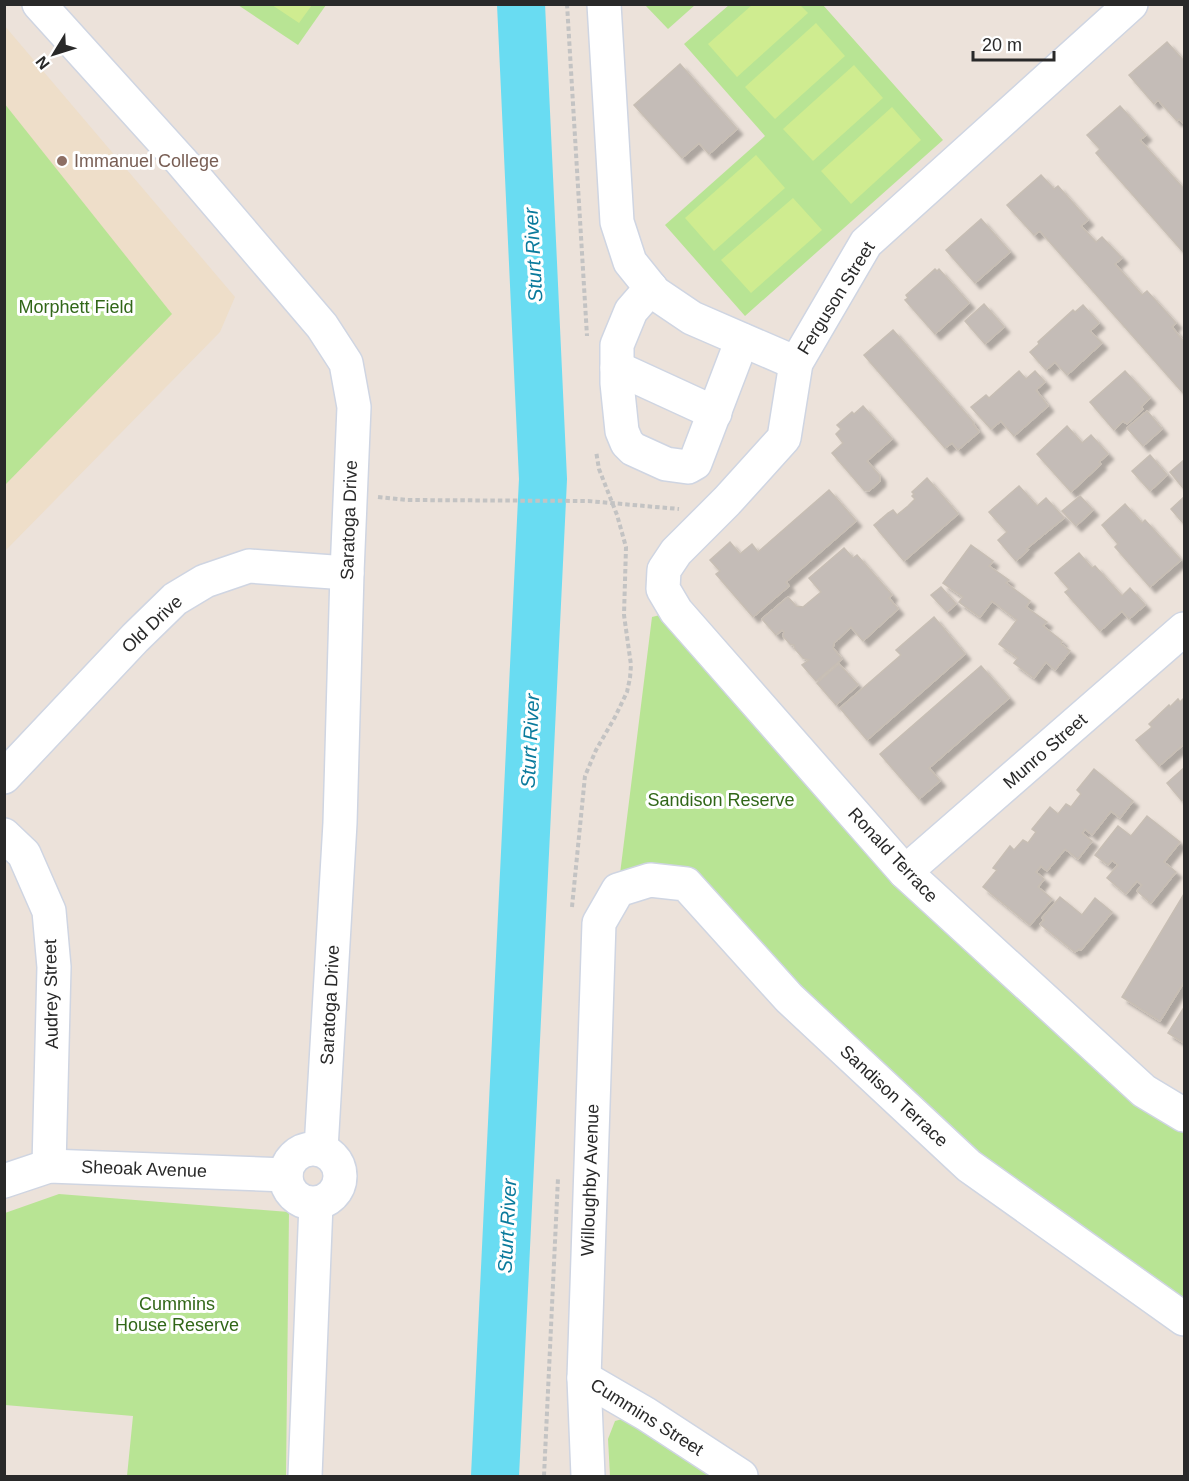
<svg xmlns="http://www.w3.org/2000/svg" width="1189" height="1481" viewBox="0 0 1189 1481" font-family="Helvetica,sans-serif">
  <style>
    .education { fill: #eedec9 }
    .green { fill: #b8e494 }
    .pitch { fill: #cfec90 }
    .lines { fill: none; stroke-linecap: round; stroke-linejoin: round }
    .river { stroke: #69dcf2; stroke-width: 48 }
    .building { fill: #c4bcb7; stroke: #c7beb4; stroke-width: 1.5; filter: url(#shadow) }
    .minor-casing { stroke: #cfd5e2; stroke-width: 36 }
    .path { stroke: #c3c3c3; stroke-width: 4; stroke-dasharray: 4.5 3; stroke-linecap: butt }
    .minor { stroke: #fff; stroke-width: 33 }
    .education-dot { fill: #8d6e63; stroke: #fff; stroke-width: 2 }
    .labels { text-anchor: middle; stroke-width: 6; stroke-linejoin: round; paint-order: stroke }
    .education-label { font-size: 18px; fill: #785e54; stroke: #fff; text-anchor: start }
    .street-label { font-size: 18px; fill: #292929; stroke: #fff }
    .park-label { font-size: 18px; fill: #316718; stroke: #fff }
    .water-label { font-size: 20px; font-style: italic; fill: #0a7a9c; stroke: #fff }
  </style>
  <defs>
    <filter id="shadow"><feDropShadow dx="5.5" dy="5.5" stdDeviation="1.5" flood-color="#0004"/></filter>
  </defs>
  <rect width="100%" height="100%" fill="#ece2da"/>
  <path class="education" d="M4,25L235,297L220,332L5,551Z"/>
  <g class="green">
    <path d="M238,5H326L298,45Z"/>
    <path d="M645,5H695L668,29Z"/>
    <path d="M729,5H823L943,140L745,316L665,225L765,136L684,44Z"/>
    <path d="M4,103L172,314L5,485H4Z"/>
    <path d="M676,611L905,872L1184,1115V1319L969,1166L686,884L618,890L652,617Z"/>
    <path d="M59,1194L289,1212L286,1476H127L133,1416L5,1405V1213Z"/>
    <path d="M626,1418L713,1476H610L608,1439L615,1421Z"/>
  </g>
  <g class="pitch">
    <path d="M272,5H312L299,23Z"/>
    <path d="M752,5H800L808,13L737,77L708,44Z"/>
    <path d="M816,23L845,56L775,119L745,87Z"/>
    <path d="M854,65L883,98L813,161L783,129Z"/>
    <path d="M892,107L921,140L851,204L821,171Z"/>
    <path d="M756,155L785,188L714,251L685,218Z"/>
    <path d="M793,198L822,230L751,293L721,260Z"/>
  </g>
  <g class="lines">
    <path class="river" d="M495,1476L543,479L521,4"/>
  </g>
  <g class="building">
    <path d="M1167,42L1184,61V124L1179,119L1177,121L1158,100L1154,104L1129,75Z"/>
    <path d="M680,64L737,129L709,154L699,143L682,158L634,105Z"/>
    <path d="M1120,106L1146,135L1140,140L1184,189V253L1096,153L1100,149L1087,135Z"/>
    <path d="M1041,175L1054,189L1058,186L1088,220L1081,226L1096,242L1102,237L1122,258L1115,264L1142,295L1147,291L1176,323L1172,327L1184,342V394L1040,231L1034,235L1007,205Z"/>
    <path d="M981,219L1010,252L975,283L946,250Z"/>
    <path d="M935,269L937,271L939,269L969,303L935,334L905,300L908,298L906,295Z"/>
    <path d="M984,304L1004,327L985,344L965,321Z"/>
    <path d="M1083,305L1099,323L1090,331L1102,343L1067,375L1055,362L1046,370L1030,352L1039,344L1038,342L1073,310L1075,312Z"/>
    <path d="M893,330L974,423L973,424L979,432L958,450L952,443L945,448L864,355Z"/>
    <path d="M1019,371L1026,379L1035,371L1045,382L1036,390L1048,406L1014,436L1001,421L991,429L971,407L986,395L989,398Z"/>
    <path d="M1125,371L1150,398L1141,407L1143,409L1127,424L1123,421L1114,430L1090,402Z"/>
    <path d="M863,406L892,439L867,461L880,476V481L869,491L864,490L832,453L843,443L836,434L841,429L837,425L852,412L854,414Z"/>
    <path d="M1147,411L1162,429L1143,446L1127,428Z"/>
    <path d="M1067,426L1082,443L1091,435L1108,454L1099,462L1101,464L1071,492L1037,454Z"/>
    <path d="M1150,455L1167,475L1150,491L1132,471Z"/>
    <path d="M1184,460V487L1183,488L1170,472Z"/>
    <path d="M927,478L958,514L904,561L874,525L888,513L893,510L897,515L908,506L915,499L912,496L914,494L912,492Z"/>
    <path d="M1019,486L1037,506L1046,498L1064,518L1026,549L1028,550L1016,561L998,540L1007,532L989,512Z"/>
    <path d="M829,490L856,521L786,582L789,586L753,617L716,574L720,571L710,560L730,542L740,554L752,544L758,552Z"/>
    <path d="M1080,496L1093,510L1076,526L1062,511Z"/>
    <path d="M1184,497V524L1171,509Z"/>
    <path d="M1125,504L1142,523L1145,520L1181,560L1150,587L1115,547L1118,544L1102,525Z"/>
    <path d="M971,545L993,561L989,566L1009,580L1006,583L1030,601L1026,607L1047,622L1043,626L1062,641L1061,644L1070,651L1055,670L1046,662L1034,678L1014,663L1018,658L999,644L1017,620L992,601L980,617L959,602L963,597L943,583Z"/>
    <path d="M844,548L853,558L857,555L892,595L889,598L898,609L863,641L851,627L834,643L833,648L842,659L816,681L802,665L809,660L803,658L795,649L794,645L790,644L783,636L784,632L782,630L776,635L762,619L788,597L796,606L803,607L821,592L809,578Z"/>
    <path d="M1079,553L1092,568L1095,566L1122,596L1130,588L1145,605L1129,619L1122,611L1100,631L1065,592L1069,589L1055,573Z"/>
    <path d="M941,587L956,604L947,612L931,595Z"/>
    <path d="M934,617L965,654L867,740L840,708L901,655L896,650Z"/>
    <path d="M839,664L858,685L836,705L817,683Z"/>
    <path d="M981,666L1009,698L929,768L940,781L919,799L880,754Z"/>
    <path d="M1184,698V744L1159,766L1136,740L1152,727L1149,724L1169,705L1170,707L1178,699L1180,702Z"/>
    <path d="M1184,768V799L1182,801L1167,783Z"/>
    <path d="M1094,769L1133,801L1120,818L1111,811L1092,835L1085,829L1082,833L1092,841L1078,859L1065,849L1047,871L1041,866L1036,872L1044,879L1038,887L1052,899L1030,925L983,887L997,870L993,868L1010,846L1014,850L1023,840L1028,843L1036,832L1032,829L1050,807L1058,814L1066,804L1071,807L1081,794L1077,790Z"/>
    <path d="M1147,816L1180,842L1164,862L1176,872L1151,903L1137,891L1142,885L1137,881L1126,894L1107,878L1118,865L1112,860L1108,865L1095,855L1118,826L1131,836Z"/>
    <path d="M1184,894V982L1160,1021L1122,997Z"/>
    <path d="M1060,897L1082,915L1095,898L1112,912L1081,950L1079,949L1075,952L1040,924L1044,920L1042,918Z"/>
    <path d="M1183,1009L1184,1010V1043L1168,1033Z"/>
  </g>
  <g class="lines">
    <g class="minor-casing">
      <g id="minor">
        <path d="M39,4L181,161L322,326L346,363L354,407L347,573L340,823L321,1149"/>
        <path d="M604,4L617,222L630,262L655,293L692,318L796,363"/>
        <path d="M1131,4L866,243L796,363L784,438L727,501L676,552L664,570L663,589L676,611L905,872L1144,1091L1184,1115"/>
        <path d="M651,288L631,311L617,345V383L622,431L627,443L633,449L666,464L688,467L695,463L742,340"/>
        <path d="M617,368L715,413"/>
        <path d="M4,777L135,638L175,599L205,581L249,566L347,573"/>
        <path d="M4,835L24,854L49,911L54,967L49,1166"/>
        <path d="M905,872L1184,629"/>
        <circle cx="313" cy="1176" r="27"/>
        <path d="M4,1181L49,1166L286,1175"/>
        <path d="M584,1378L646,1414L741,1476"/>
        <path d="M305,1476L316,1204"/>
        <path d="M588,1476L584,1378L599,923L618,890L650,880L686,884L789,998L969,1166L1184,1319"/>
      </g>
    </g>
    <g class="path">
      <path d="M567,4L587,336"/>
      <path d="M378,497L407,500L588,501L679,509"/>
      <path d="M572,907L585,776L596,750L615,717L627,692L630,678L631,665L624,615L626,547L617,515L599,469L596,451"/>
      <path d="M544,1476L558,1178"/>
    </g>
    <use href="#minor" class="minor"/>
  </g>
  <circle class="education-dot" cx="62" cy="161" r="6"/>
  <g class="labels">
    <g class="education-label">
      <text x="74" y="167">Immanuel College</text>
    </g>
    <g class="street-label">
      <text transform="translate(836 298) rotate(-58)" y="6">Ferguson Street</text>
      <text transform="translate(349 520) rotate(-88)" y="6">Saratoga Drive</text>
      <text transform="translate(152 624) rotate(-43)" y="6">Old Drive</text>
      <text transform="translate(1045 751) rotate(-41)" y="6">Munro Street</text>
      <text transform="translate(893 855) rotate(47)" y="6">Ronald Terrace</text>
      <text transform="translate(51 994) rotate(-91)" y="6">Audrey Street</text>
      <text transform="translate(330 1005) rotate(-87)" y="6">Saratoga Drive</text>
      <text transform="translate(894 1096) rotate(43)" y="6">Sandison Terrace</text>
      <text transform="translate(144 1169) rotate(2)" y="6">Sheoak Avenue</text>
      <text transform="translate(590 1180) rotate(-88)" y="6">Willoughby Avenue</text>
      <text transform="translate(647 1417) rotate(32)" y="6">Cummins Street</text>
    </g>
    <g class="park-label">
      <text x="76" y="313">Morphett Field</text>
      <text x="721" y="806">Sandison Reserve</text>
      <text x="177" y="1310">Cummins<tspan x="177" dy="21">House Reserve</tspan></text>
    </g>
    <g class="water-label">
      <text transform="translate(533 255) rotate(-93)" y="7">Sturt River</text>
      <text transform="translate(530 741) rotate(-87)" y="7">Sturt River</text>
      <text transform="translate(507 1226) rotate(-87)" y="7">Sturt River</text>
    </g>
  </g>
  <rect width="1189" height="1481" fill="none" stroke="#292929" stroke-width="12"/>
  <g transform="translate(54 54) rotate(232)" stroke="#ffffff" stroke-width="4.5" paint-order="stroke">
  <path d="M0-4.5L10 22L0 15L-10 22Z" fill="#292929"/>
  <text y="-9" font-size="16" font-weight="bold" text-anchor="middle" fill="#292929">N</text>
  </g>
  <path d="M973 51v9h81v-9" fill="none" stroke="#292929" stroke-width="3"/>
  <text x="982" y="51" font-size="18" fill="#292929" stroke="#ffffff" stroke-width="4.5" paint-order="stroke">20 m</text>
</svg>
